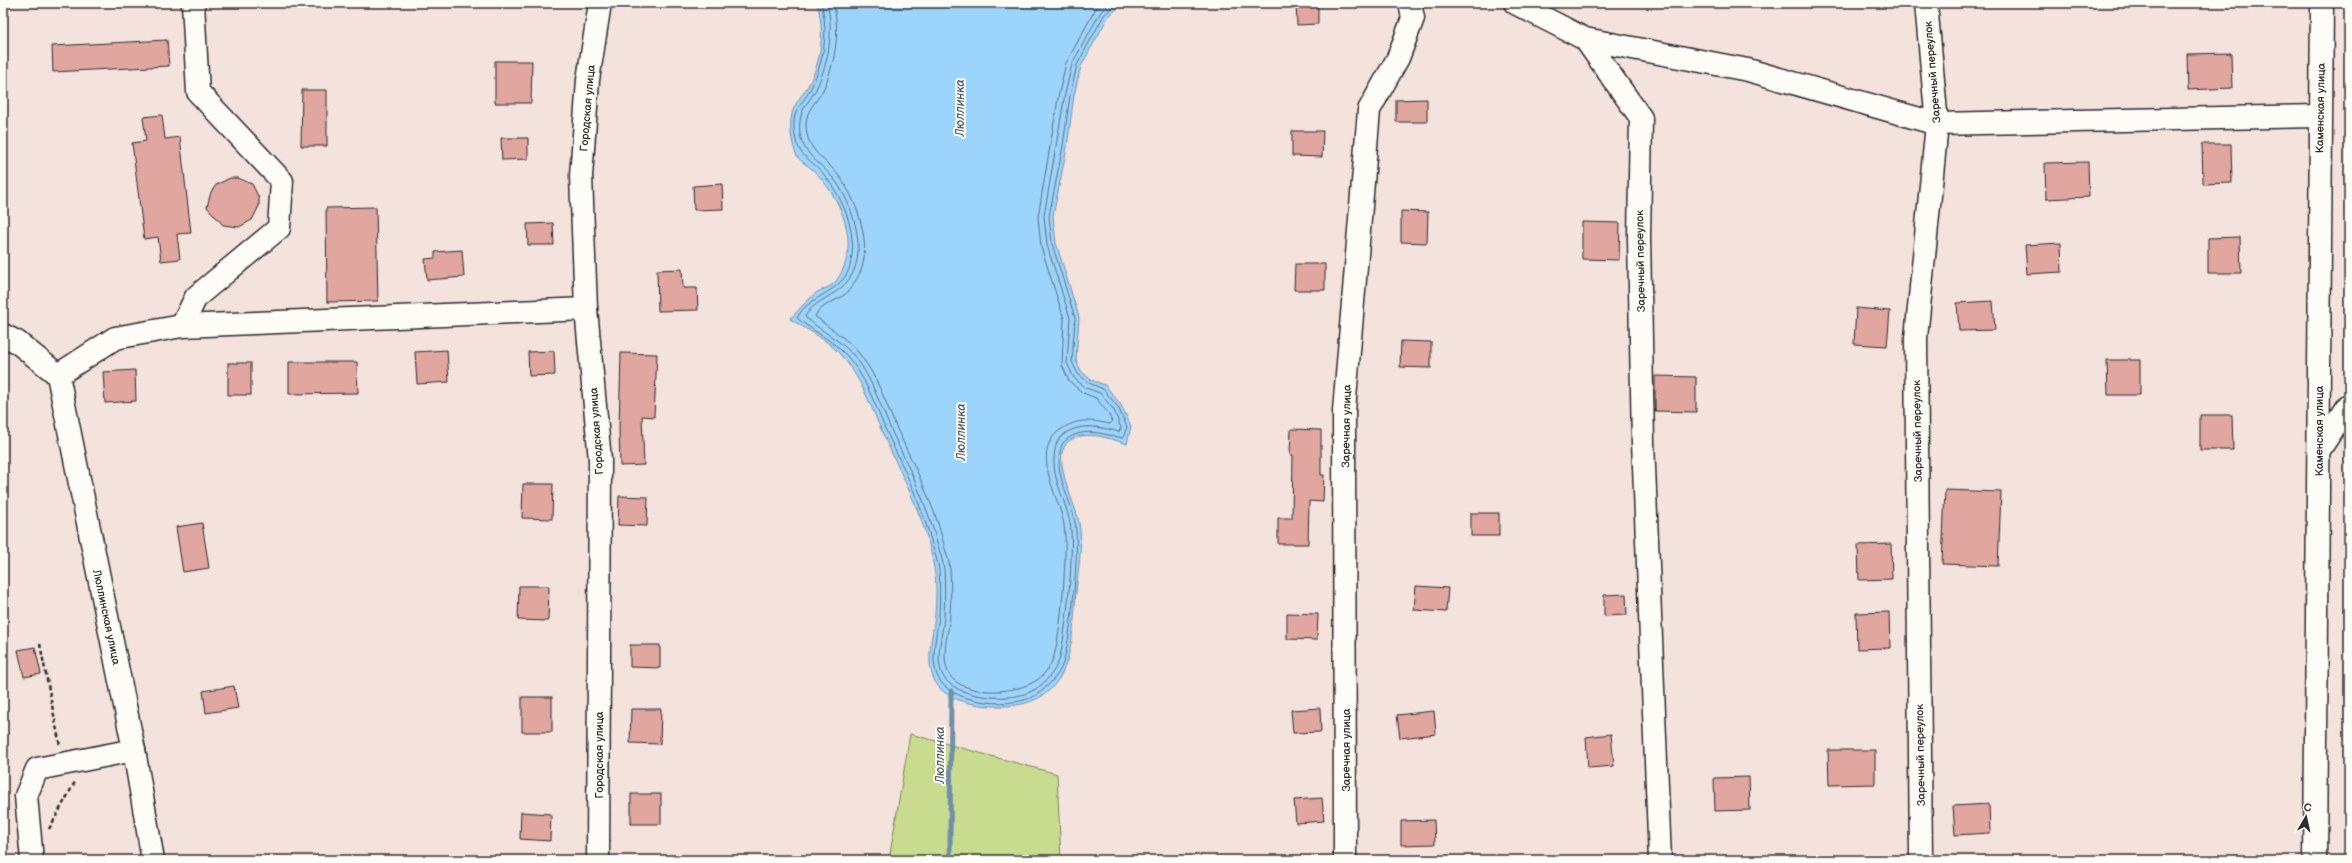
<svg xmlns="http://www.w3.org/2000/svg" width="2352" height="863" viewBox="0 0 2352 863" font-family="'Balsamiq Sans',sans-serif">
  <style>
    .green { fill: #c9db8f; stroke: #7a835d }
    .water { fill: #9dd4fc; stroke: #6f90a8 }
    .lines { fill: none; stroke-linecap: round; stroke-linejoin: round }
    .shore { stroke: #596f7f; stroke-width: 1 }
    .stream { stroke: #6f90a8; stroke-width: 5 }
    .building { fill: #e0a69f; stroke: #2b2b2b }
    .minor-casing { stroke: #2b2b2b; stroke-width: 25 }
    .path { stroke: #2b2b2b; stroke-width: 2.5; stroke-dasharray: 4 3; stroke-linecap: butt }
    .minor { stroke: #fdfcf7; stroke-width: 22 }
    .labels { text-anchor: middle; stroke-width: 4; stroke-linejoin: round; paint-order: stroke }
    .street-label { font-size: 11px; fill: #2b2b2b; stroke: #fdfcf7 }
    .water-label { font-size: 12px; font-style: italic; fill: #4d5e6a; stroke: #fdfcf7 }
  </style>
  <rect width="100%" height="100%" fill="#f4e2dd"/>
  <filter id="ink" filterUnits="userSpaceOnUse"><feTurbulence type="fractalNoise" baseFrequency=".025" numOctaves="2"/><feDisplacementMap in="SourceGraphic" scale="8" xChannelSelector="R" yChannelSelector="G"/><feConvolveMatrix kernelMatrix="1 2 1 2 8 2 1 2 1" color-interpolation-filters="sRGB"/></filter>
  <g filter="url(#ink)">
    <path class="green" d="M910,734L1057,774L1061,860H889Z"/>
    <path class="water" d="M817,3H1123L1108,17L1081,66L1074,95L1067,147L1053,216L1056,243L1079,317L1076,360L1081,371L1091,380L1105,385L1121,405L1131,426L1127,444C1110,438 1080,428 1066,444C1052,461 1076,504 1079,523C1083,545 1078,569 1076,592C1072,650 1071,709 995,706C976,706 947,701 936,683C924,664 933,636 935,615C936,601 937,583 934,568C927,521 903,479 884,436C871,407 861,376 839,353C826,339 806,329 790,319C798,311 806,301 816,293C822,289 832,287 836,281C862,247 842,199 815,172C810,166 800,162 797,156C792,145 790,132 791,120C792,105 801,98 808,86C822,61 825,30 817,3Z"/>
    <g class="lines">
      <g class="shore">
        <path d="M821,3C829,31 824,60 812,86C803,106 790,108 795,136C799,156 806,156 819,169C842,194 859,232 850,266C843,293 808,295 797,318C815,333 837,342 852,362C869,384 877,411 888,435C905,471 922,505 932,544C934,552 938,561 939,570C940,584 940,599 939,613C938,633 927,664 941,682C957,704 1014,709 1036,695C1047,688 1059,675 1063,663C1071,640 1080,546 1075,523C1070,493 1052,475 1062,444C1079,425 1102,434 1123,438L1127,427L1118,407L1103,389L1089,383L1078,374L1072,362L1075,318L1052,244L1049,216L1063,146L1070,95L1077,65L1104,15L1117,3"/>
        <path d="M827,3C834,32 829,62 816,89C811,100 801,107 800,121C796,153 820,160 837,183C852,205 865,244 854,270C844,296 815,297 805,317C822,332 841,340 856,358C873,380 881,408 893,434C910,470 927,504 937,543C940,552 943,561 944,570C945,584 945,601 944,616C943,634 933,663 945,679C961,699 1011,702 1032,691C1043,686 1055,672 1059,660C1066,637 1075,546 1070,523C1064,493 1047,473 1057,442C1071,421 1099,426 1119,432L1121,428L1114,410L1100,393L1086,388L1074,378L1067,363L1070,318L1047,245L1044,216L1065,94L1072,64L1100,13L1110,3"/>
        <path d="M833,3C841,32 835,65 822,92C816,103 806,110 806,124C806,153 827,158 842,180C858,204 872,245 860,273C856,280 850,291 844,295C834,302 821,305 815,316C831,330 849,339 861,356C878,378 886,404 897,429C914,466 933,501 943,541C945,550 949,560 950,569C951,584 951,599 950,614C949,632 940,657 949,674C963,699 1025,694 1042,676C1046,672 1051,664 1053,659C1061,639 1068,547 1064,525C1060,498 1029,452 1060,430C1078,418 1090,420 1110,424L1112,422L1108,413L1096,398L1083,393L1069,381L1062,365L1064,319L1041,247L1038,217L1059,93L1066,63L1095,10L1101,3"/>
      </g>
      <path class="stream" d="M950,860L951,691"/>
    </g>
    <g class="building">
      <path d="M1296,3H1318V24L1297,25Z"/>
      <path d="M167,40L169,66L53,72L52,46Z"/>
      <path d="M2231,53L2232,88L2188,90L2187,54Z"/>
      <path d="M495,61H532L531,103H495Z"/>
      <path d="M302,90H327V146H301Z"/>
      <path d="M1427,99V122H1396V100Z"/>
      <path d="M162,115L165,139L180,137L191,233L177,234L180,259L161,261L158,237L144,239L132,143L146,141L143,117Z"/>
      <path d="M1292,131H1323L1322,157L1292,156Z"/>
      <path d="M501,138H528V159L502,160Z"/>
      <path d="M2202,144H2231L2232,183L2203,184Z"/>
      <path d="M2088,162L2089,197L2046,199L2045,163Z"/>
      <path d="M230,178H238L252,184L259,198V206L252,220L239,227L223,225L207,207L211,192L216,185Z"/>
      <path d="M722,184L723,209L694,210L693,186Z"/>
      <path d="M376,207L378,301L327,302L326,208Z"/>
      <path d="M1401,211L1428,212L1427,243L1401,242Z"/>
      <path d="M1582,222L1620,223L1619,260L1582,259Z"/>
      <path d="M553,223L554,245H528L527,224Z"/>
      <path d="M2240,237L2241,273H2208V238Z"/>
      <path d="M2061,243L2062,272L2027,274L2025,245Z"/>
      <path d="M462,250L464,277L427,280L425,259L435,258V252Z"/>
      <path d="M1295,264H1325V290H1294Z"/>
      <path d="M682,269L683,288H697L698,310L658,311L657,270Z"/>
      <path d="M1993,301L1995,330L1959,331L1957,303Z"/>
      <path d="M1856,308L1890,311L1887,346L1854,344Z"/>
      <path d="M1401,341L1431,342V368L1400,367Z"/>
      <path d="M447,350L449,382L417,384L415,352Z"/>
      <path d="M554,351L555,375L529,376L528,352Z"/>
      <path d="M621,353L657,354L654,417L642,416L644,465L620,466L619,428Z"/>
      <path d="M2107,360H2140V395H2108Z"/>
      <path d="M289,362H357L358,393L289,394Z"/>
      <rect x="228" y="363" width="23" height="32"/>
      <path d="M135,370L136,401L105,403L103,372Z"/>
      <path d="M1655,376L1696,377V412L1655,411Z"/>
      <path d="M2200,415H2232L2233,450H2200Z"/>
      <path d="M1291,429L1321,430V475H1324L1323,502L1309,501L1308,544H1278V518H1292L1293,455H1290Z"/>
      <path d="M523,484H553L552,519L522,518Z"/>
      <path d="M1945,490L2001,492L1998,566L1942,564Z"/>
      <path d="M619,496L648,497L647,526L618,525Z"/>
      <rect x="1471" y="513" width="28" height="23"/>
      <path d="M202,523L209,568L183,572L176,527Z"/>
      <path d="M1891,544L1892,579L1859,580L1858,545Z"/>
      <path d="M519,586H549L548,621L518,620Z"/>
      <path d="M1416,586L1448,588L1446,612L1414,610Z"/>
      <path d="M1626,594L1627,615L1604,616V595Z"/>
      <path d="M1889,612L1890,648L1857,649L1856,613Z"/>
      <path d="M1287,613L1318,614L1317,640L1287,639Z"/>
      <path d="M630,645H660V668L630,667Z"/>
      <path d="M35,647L41,674L24,677L18,650Z"/>
      <path d="M234,686L238,708L206,713L203,691Z"/>
      <rect x="522" y="697" width="30" height="35"/>
      <path d="M1320,708L1321,732L1293,733L1291,710Z"/>
      <path d="M631,709H661L660,744L630,743Z"/>
      <path d="M1434,711L1436,734L1400,738L1397,715Z"/>
      <path d="M1611,734L1614,766L1588,768L1586,737Z"/>
      <path d="M1828,750H1875V784L1829,785Z"/>
      <path d="M1749,777L1750,810L1715,811L1714,778Z"/>
      <rect x="631" y="794" width="30" height="30"/>
      <path d="M1322,798L1324,821L1296,823L1294,800Z"/>
      <path d="M1989,804L1990,833L1955,835L1953,806Z"/>
      <path d="M521,812L551,814L550,841L520,839Z"/>
      <path d="M1434,820L1435,844L1401,845V821Z"/>
    </g>
    <g class="lines">
      <g class="minor-casing">
        <g id="minor">
          <path d="M1515,3L1585,39L1748,70L1937,124L2320,116"/>
          <path d="M1585,39L1641,118L1639,238L1643,442L1660,860"/>
          <path d="M182,326L196,297L279,228L282,181L198,92L193,3"/>
          <path d="M3,335L17,342L58,375L115,338L182,326L586,309"/>
          <path d="M58,375L134,750L153,860"/>
          <path d="M2319,450L2349,405"/>
          <path d="M32,860L26,796L37,769L134,750"/>
          <path d="M598,860L600,460L586,309L581,176L588,80L600,3"/>
          <path d="M1345,860L1344,411L1369,110L1398,58L1413,18L1410,3"/>
          <path d="M1921,860L1916,338L1937,124L1926,3"/>
          <path d="M2315,860L2322,3"/>
        </g>
      </g>
      <g class="path">
        <path d="M40,644L60,746"/>
        <path d="M49,829L75,782"/>
      </g>
      <use href="#minor" class="minor"/>
    </g>
  </g>
  <g class="labels">
    <g class="street-label">
      <text transform="translate(1932 72) rotate(-95)" y="4">Заречный переулок</text>
      <text transform="translate(587 108) rotate(-85)" y="4">Городская улица</text>
      <text transform="translate(2320 108) rotate(-89)" y="4">Каменская улица</text>
      <text transform="translate(1640 261) rotate(-91)" y="4">Заречный переулок</text>
      <text transform="translate(1346 426) rotate(-89)" y="4">Заречная улица</text>
      <text transform="translate(596 431) rotate(-94)" y="4">Городская улица</text>
      <text transform="translate(1917 431) rotate(-91)" y="4">Заречный переулок</text>
      <text transform="translate(2319 431) rotate(-90)" y="4">Каменская улица</text>
      <text transform="translate(107 617) rotate(78)" y="4">Люллинская улица</text>
      <text transform="translate(1346 750) rotate(-90)" y="4">Заречная улица</text>
      <text transform="translate(599 755) rotate(-90)" y="4">Городская улица</text>
      <text transform="translate(1920 755) rotate(-91)" y="4">Заречный переулок</text>
    </g>
    <g class="water-label">
      <text transform="translate(960 108) rotate(-90)" y="4">Люллинка</text>
      <text transform="translate(961 432) rotate(-90)" y="4">Люллинка</text>
      <text transform="translate(940 755) rotate(-90)" y="4">Люллинка</text>
    </g>
  </g>
  <rect width="2352" height="863" fill="none" stroke="#fdfcf7" stroke-width="16"/>
  <rect x="8" y="8" width="2336" height="847" fill="none" stroke="#2b2b2b" stroke-width="1.5" filter="url(#ink)"/>
  <g transform="translate(2306 817) rotate(9)" stroke="#fdfcf7" stroke-width="3" paint-order="stroke">
  <path d="M0-3L7 15L0 10L-7 15Z" fill="#2b2b2b"/>
  <text y="-6" font-size="11" font-weight="bold" text-anchor="middle" fill="#2b2b2b">С</text>
  </g>
</svg>
